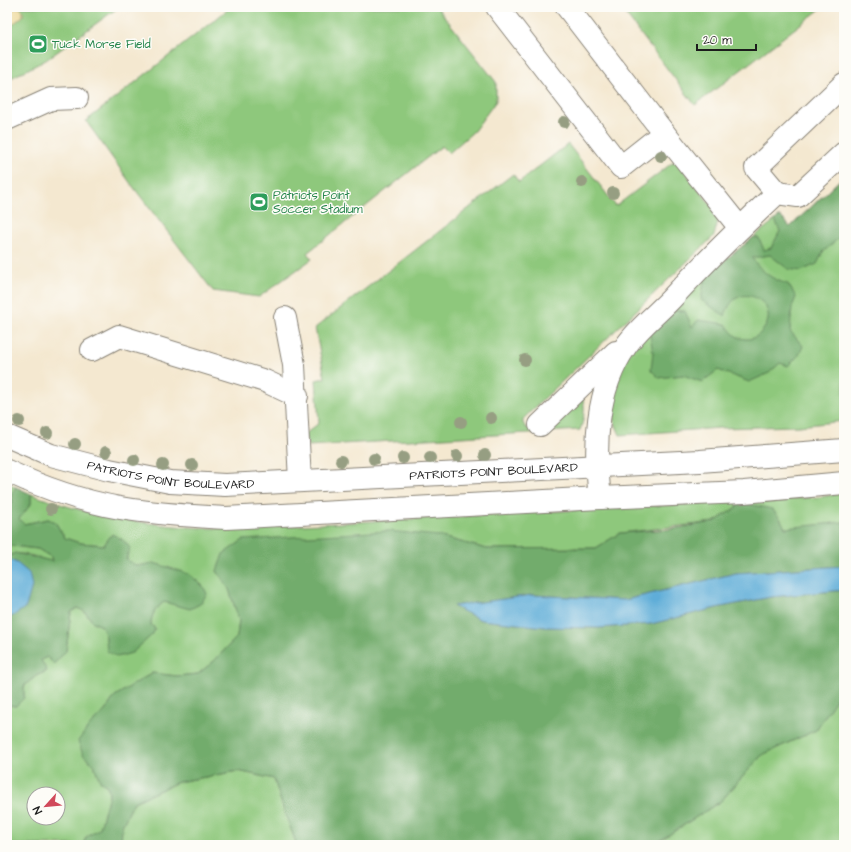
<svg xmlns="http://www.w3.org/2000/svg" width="851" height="852" viewBox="0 0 851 852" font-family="'Architects Daughter',sans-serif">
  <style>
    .green { fill: #8ec87c; stroke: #55724c; fill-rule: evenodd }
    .forest { fill: #72ac6c; stroke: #476444 }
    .sand { fill: #eeda9e; stroke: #857b5d }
    .water { fill: #5eadd8; stroke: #3d647a }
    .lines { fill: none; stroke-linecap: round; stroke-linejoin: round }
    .minor-casing { stroke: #888276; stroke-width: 24 }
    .minor { stroke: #fff; stroke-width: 22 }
    .tree { fill: #969e82 }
    .labels { text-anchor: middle; stroke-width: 3; stroke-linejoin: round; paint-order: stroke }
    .leisure-label { font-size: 12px; fill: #27864d; stroke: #fdfcf7; text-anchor: start }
    .street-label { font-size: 12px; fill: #1c1c1c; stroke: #fdfcf7 }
  </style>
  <rect width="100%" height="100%" fill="#fdfcf7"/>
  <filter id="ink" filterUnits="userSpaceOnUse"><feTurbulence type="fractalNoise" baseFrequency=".025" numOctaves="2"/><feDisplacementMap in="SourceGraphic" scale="8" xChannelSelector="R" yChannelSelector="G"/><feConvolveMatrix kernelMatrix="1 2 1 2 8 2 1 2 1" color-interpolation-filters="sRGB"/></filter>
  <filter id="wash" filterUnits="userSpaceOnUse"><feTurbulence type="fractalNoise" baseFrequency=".012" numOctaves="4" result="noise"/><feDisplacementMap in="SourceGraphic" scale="16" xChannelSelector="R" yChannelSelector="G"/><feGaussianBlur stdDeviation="0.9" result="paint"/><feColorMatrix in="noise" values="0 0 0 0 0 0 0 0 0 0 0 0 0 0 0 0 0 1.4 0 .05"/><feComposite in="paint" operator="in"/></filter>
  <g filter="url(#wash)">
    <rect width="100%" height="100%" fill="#f4e8d0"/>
    <g class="green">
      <path d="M7,7H119L46,60L7,80Z"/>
      <path d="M231,7H437L496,82V101L474,131L449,153L442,146L307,253L312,259L259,297L213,291L131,184L86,121Z"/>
      <path d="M620,7H823L695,105Z"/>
      <path d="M568,144L616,206L676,160L714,209L718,221L714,236L523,419V423L526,428L543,429L582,396C586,407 584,420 580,430L308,446L305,434L319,423L316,380L325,378L315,328L513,174L519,182Z"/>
      <path d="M844,176V421L799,426L720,428L620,435L612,416V395L625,356L705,276L780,216L790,227Z"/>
      <path d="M7,483L16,487L12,494L13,502L7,509Z"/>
      <path d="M844,493V522L785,529L780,518L743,503L714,522L620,533L596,548L487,549L438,536L217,571L229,589L239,620L237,637L214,661L198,674L177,676L152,673L115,696L105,711L90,725L83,755L94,765L100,781L108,787L109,795L100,828L86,837L83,845H7V705L16,706L24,698V686L36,676L47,671L40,660L47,657L66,651L71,612L77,608L84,611L93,622L102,626L106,637L107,651L151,625C151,614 156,608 164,602L169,603L154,563L137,566L127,560V556L112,534L104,545L80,543L65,538L55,522L48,519L24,524L19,519L31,504V494C86,515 147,526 207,528C226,529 246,527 265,527L820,497ZM34,794H58V818H34Z"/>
      <path d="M7,544L12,546L38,549L51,557L52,562C39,558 21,550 9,556L7,555Z"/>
      <path d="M844,687V845H653L721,801L762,755L816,730Z"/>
      <path d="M238,771L274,779L284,811L297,845H121L122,826L134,802L178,782Z"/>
    </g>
    <g class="forest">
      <path d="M844,176V229L841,236L823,252L817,264L801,271L788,269L770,255L752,258C761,271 772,280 788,284L796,297L792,307L790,331L803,346L799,355L788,366L780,363L769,373L749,382L718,370L702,382L683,375L659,378L651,370L653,352L649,330L668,310L685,311L692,327L698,320L726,324C731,332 736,339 747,339C754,339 759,335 763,330C784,304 736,275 725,316L701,300L705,276L754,237L759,238L764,250L771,248L780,231L775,220L780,216L790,227Z"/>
      <path d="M16,487L31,494V504L19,519L24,524L48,519L55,522L65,538L80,543L104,545L112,534L123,540L130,548L127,556V560L137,566L154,563L189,574L203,586L207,594L200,604L190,609L164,602C156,608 151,614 151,625L155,628L153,634L132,653L117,657L107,651L106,637L102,626L93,622L84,611L77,608L71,612L66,651L54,664L47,657L41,660L47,671L36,676L24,686V698L16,706L7,705V666L10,662L7,651V618L13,616L17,563L8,559L9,556L15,553L52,561L51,557L38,549L12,546L7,544V509L13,502L11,494Z"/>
      <path d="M743,503L772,509L780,518L785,528L844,522V566L736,573L625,600L532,595L454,606L481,620L545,627L599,628L651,624L716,608L771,597L844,590V687L816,730L762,755L721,801L653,845H297L284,811L274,779L238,771L178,782L134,802L122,826L121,845H83L86,837L100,828L109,795L108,787L100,781L94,765L83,755L78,741L90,725L105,711L115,696L152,673L177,676L198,674L214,661L237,637L239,620L229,589L217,571L223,554L243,540L388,531L438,536L487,549L596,548L620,533L671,529L714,522Z"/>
    </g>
    <path class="sand" d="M7,7H10L12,9L19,7L23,11V16L7,29Z"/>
    <g class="water">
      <path d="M7,555L9,556L8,559L17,563L29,573L32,586L26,607L13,616L7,618Z"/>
      <path d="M844,566V590L771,597L716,608L651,624L599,628L545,627L481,620L453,606L532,595L625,600L736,573Z"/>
    </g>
  </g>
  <g filter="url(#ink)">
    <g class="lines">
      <g class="minor-casing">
        <g id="minor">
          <path d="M497,7L621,167L664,133"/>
          <path d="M567,7L664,133L740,228"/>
          <path d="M7,119L51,99L77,98"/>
          <path d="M777,193L756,168L844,84"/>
          <path d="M285,318L294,365L300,481"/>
          <path d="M92,350L119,336L265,381L297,396"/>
          <path d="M540,425L616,352"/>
          <path id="s1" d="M7,436L51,455L109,470L170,482L225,485L700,461L844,450"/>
          <path d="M7,471C41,487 82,501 120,508C155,514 190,516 226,518L600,498L744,492L844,483"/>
          <path d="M600,498C594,446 595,391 626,346C638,328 657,314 672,298C705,262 741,227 777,193L798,196L844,153"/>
        </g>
      </g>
      <use href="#minor" class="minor"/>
    </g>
    <g class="tree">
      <circle cx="564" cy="122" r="6"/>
      <circle cx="661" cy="156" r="6"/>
      <circle cx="582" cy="182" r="6"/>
      <circle cx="613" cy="193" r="6"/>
      <circle cx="525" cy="360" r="6"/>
      <circle cx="491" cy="418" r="6"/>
      <circle cx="19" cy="421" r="6"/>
      <circle cx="461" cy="422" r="6"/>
      <circle cx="47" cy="433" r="6"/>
      <circle cx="75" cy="444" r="6"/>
      <circle cx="106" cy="452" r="6"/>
      <circle cx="485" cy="455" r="6"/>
      <circle cx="457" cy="456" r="6"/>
      <circle cx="403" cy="458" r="6"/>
      <circle cx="430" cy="458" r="6"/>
      <circle cx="374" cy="459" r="6"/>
      <circle cx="134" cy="460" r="6"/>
      <circle cx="341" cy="461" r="6"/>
      <circle cx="163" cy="465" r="6"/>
      <circle cx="192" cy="465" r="6"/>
      <circle cx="51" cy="509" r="6"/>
    </g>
  </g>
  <defs>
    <g id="stadium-square" transform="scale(1)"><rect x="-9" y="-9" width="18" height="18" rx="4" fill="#2e9e5b" stroke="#fdfcf7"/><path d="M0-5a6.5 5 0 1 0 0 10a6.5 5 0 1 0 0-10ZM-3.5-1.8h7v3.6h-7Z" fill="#fff"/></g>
  </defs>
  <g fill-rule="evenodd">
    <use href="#stadium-square" x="38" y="44"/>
    <use href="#stadium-square" x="259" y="202"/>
  </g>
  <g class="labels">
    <g class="leisure-label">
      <text x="52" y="48">Tuck Morse Field</text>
      <text x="273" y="199">Patriots Point<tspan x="273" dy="14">Soccer Stadium</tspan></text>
    </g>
    <g class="street-label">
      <text dy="4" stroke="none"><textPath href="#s1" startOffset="494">PATRIOTS POINT BOULEVARD</textPath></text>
      <text dy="4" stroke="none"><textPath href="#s1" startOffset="170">PATRIOTS POINT BOULEVARD</textPath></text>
    </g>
  </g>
  <rect width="851" height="852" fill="none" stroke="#fdfcf7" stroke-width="24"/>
  <g transform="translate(46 806) rotate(243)"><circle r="19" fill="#fdfcf7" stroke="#a3a29f"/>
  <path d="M0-3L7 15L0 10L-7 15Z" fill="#d1495b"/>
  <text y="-6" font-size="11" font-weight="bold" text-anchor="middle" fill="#1c1c1c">N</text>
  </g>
  <path d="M697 44v6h59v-6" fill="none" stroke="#1c1c1c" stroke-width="2"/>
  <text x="703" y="44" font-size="12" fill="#1c1c1c" stroke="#fdfcf7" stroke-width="3" paint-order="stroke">20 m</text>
</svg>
